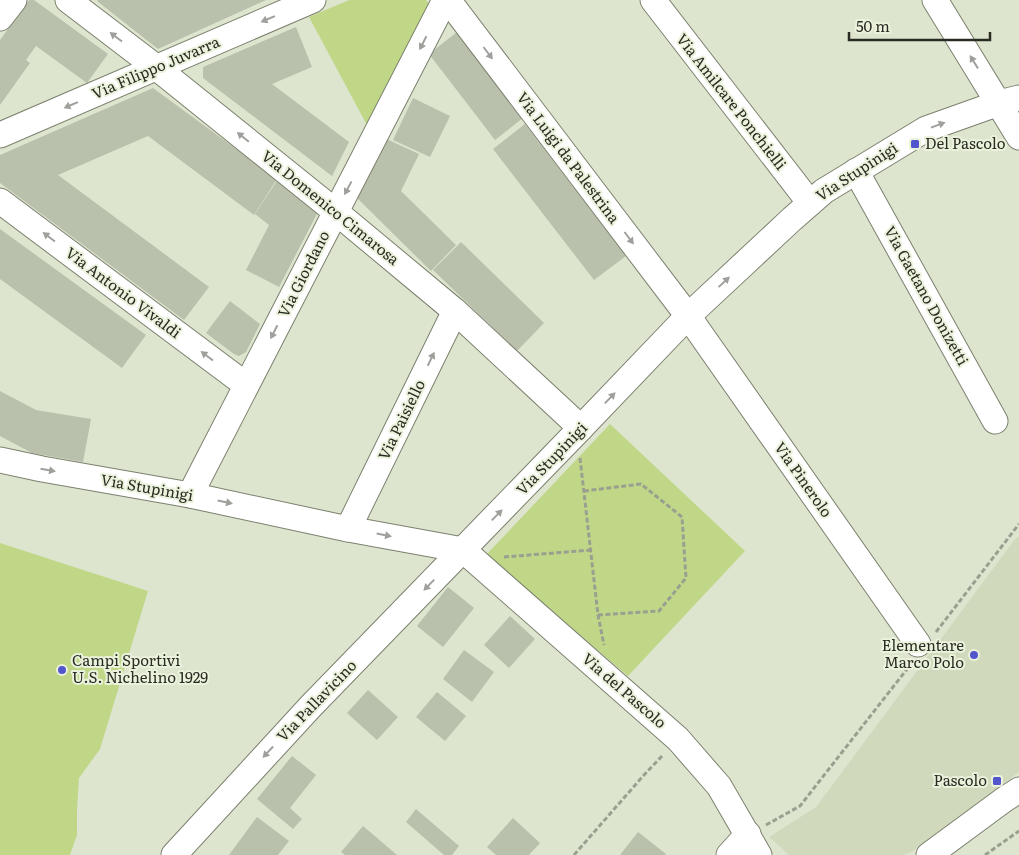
<svg xmlns="http://www.w3.org/2000/svg" width="1019" height="855" viewBox="0 0 1019 855" font-family="Literata,serif">
  <style>
    .built { fill: #d1d9bd }
    .green { fill: #c0d787 }
    .building { fill: #b9c0ab }
    .lines { fill: none; stroke-linecap: round; stroke-linejoin: round }
    .minor-casing { stroke: #7b816e; stroke-width: 27 }
    .path { stroke: #9aa08f; stroke-width: 3; stroke-dasharray: 5 2.5; stroke-linecap: butt }
    .minor { stroke: #fff; stroke-width: 25 }
    .oneway { fill: #9fa09c }
    .poi-dot { fill: #5255cc; stroke: #ebf2dc; stroke-width: 2 }
    .labels { text-anchor: middle; stroke-width: 4; stroke-linejoin: round; paint-order: stroke }
    .street-label { font-size: 15px; fill: #292c23; stroke: #ebf2dc }
    .poi-label { font-size: 15px; fill: #292c23; stroke: #ebf2dc; text-anchor: start }
  </style>
  <rect width="100%" height="100%" fill="#dee5cf"/>
  <path class="built" d="M1019,536V772L913,851L904,855H789L769,837L816,807L1015,539Z"/>
  <g class="green">
    <path d="M349,0H426L433,9L368,127L309,17Z"/>
    <path d="M610,424L745,551L628,676L486,555Z"/>
    <path d="M0,543L148,591L100,749L79,778L77,810V835L70,855H0Z"/>
  </g>
  <g class="building">
    <path d="M29,0H34L108,54L87,83L36,46L26,60L30,63L0,105V40Z"/>
    <path d="M98,0H266L158,49L97,1Z"/>
    <path d="M296,27L312,67L272,84L349,142L332,176L203,78V67Z"/>
    <path d="M457,32L523,118L495,140L429,54Z"/>
    <path d="M153,88L277,179L254,215L148,136L58,175L209,287L184,320L0,183V155Z"/>
    <path d="M413,98L450,116L430,157L393,140Z"/>
    <path d="M525,124L626,256L594,280L493,149Z"/>
    <path d="M380,136L419,154L401,191L456,245L431,271L353,194Z"/>
    <path d="M278,179L319,210L279,287L246,270L269,225L255,214Z"/>
    <path d="M0,229L146,335L122,368L0,279Z"/>
    <path d="M461,242L544,323L517,351L433,270Z"/>
    <path d="M230,301L260,324L246,352L239,356L234,354L206,333Z"/>
    <path d="M0,391L36,410L91,419L83,462L32,453L0,436Z"/>
    <path d="M448,587L474,608L443,647L417,626Z"/>
    <path d="M510,616L535,639L509,668L484,645Z"/>
    <path d="M464,650L494,672L472,702L443,679Z"/>
    <path d="M368,690L398,717L377,740L347,713Z"/>
    <path d="M437,692L466,716L445,741L416,717Z"/>
    <path d="M292,756L316,775L290,808L302,819L293,829L257,799Z"/>
    <path d="M416,809L459,846L452,855H444L406,822Z"/>
    <path d="M257,817L289,841L278,855H229Z"/>
    <path d="M513,818L540,843L529,855H496L487,847Z"/>
    <path d="M363,826L397,855H345L341,852Z"/>
    <path d="M638,832L666,854L665,855H620Z"/>
  </g>
  <g class="lines">
    <g class="minor-casing">
      <g id="minor">
        <path d="M68,0L157,68L336,212L455,311L581,428"/>
        <path d="M448,0L688,316L918,644"/>
        <path d="M653,0L810,203"/>
        <path d="M935,0L1019,137"/>
        <path d="M0,18L14,0"/>
        <path d="M0,135L313,0"/>
        <path d="M856,171L995,421"/>
        <path d="M0,201L246,385"/>
        <path d="M0,460L42,469L190,495L348,529L463,550"/>
        <path d="M190,495L445,0"/>
        <path d="M348,529L455,311"/>
        <path d="M463,550L678,739L719,786L759,855"/>
        <path d="M174,855L311,706L577,432L688,316L792,219L824,191L926,129L999,103L1019,98"/>
        <path d="M729,855L748,834"/>
        <path d="M929,855L1005,799L1019,790"/>
      </g>
    </g>
    <g class="path">
      <path d="M580,458L598,615L604,645"/>
      <path d="M584,491L641,484L682,517L686,578L659,611L598,615"/>
      <path d="M504,557L591,550"/>
      <path d="M936,632L1019,524"/>
      <path d="M766,825L800,806L911,664"/>
      <path d="M574,855L644,775L663,755"/>
      <path d="M985,855L1019,831"/>
    </g>
    <use href="#minor" class="minor"/>
  </g>
  <defs><path id="oneway-solid" d="M-6-.8H1V-3.2L6.5 0L1 3.2V.8H-6Z" transform="scale(1.25)"/></defs>
  <g class="oneway">
    <use href="#oneway-solid" transform="translate(268 19) rotate(157)"/>
    <use href="#oneway-solid" transform="translate(116 37) rotate(-143)"/>
    <use href="#oneway-solid" transform="translate(423 43) rotate(117)"/>
    <use href="#oneway-solid" transform="translate(488 53) rotate(53)"/>
    <use href="#oneway-solid" transform="translate(974 62) rotate(-122)"/>
    <use href="#oneway-solid" transform="translate(71 105) rotate(157)"/>
    <use href="#oneway-solid" transform="translate(938 125) rotate(-20)"/>
    <use href="#oneway-solid" transform="translate(243 137) rotate(-141)"/>
    <use href="#oneway-solid" transform="translate(348 188) rotate(118)"/>
    <use href="#oneway-solid" transform="translate(49 237) rotate(-143)"/>
    <use href="#oneway-solid" transform="translate(629 238) rotate(53)"/>
    <use href="#oneway-solid" transform="translate(724 282) rotate(-43)"/>
    <use href="#oneway-solid" transform="translate(274 332) rotate(117)"/>
    <use href="#oneway-solid" transform="translate(207 356) rotate(-143)"/>
    <use href="#oneway-solid" transform="translate(431 359) rotate(-64)"/>
    <use href="#oneway-solid" transform="translate(610 398) rotate(-46)"/>
    <use href="#oneway-solid" transform="translate(48 470) rotate(10)"/>
    <use href="#oneway-solid" transform="translate(225 502) rotate(12)"/>
    <use href="#oneway-solid" transform="translate(497 515) rotate(-46)"/>
    <use href="#oneway-solid" transform="translate(384 535) rotate(11)"/>
    <use href="#oneway-solid" transform="translate(429 585) rotate(134)"/>
    <use href="#oneway-solid" transform="translate(268 752) rotate(133)"/>
  </g>
  <g class="poi-dot">
    <rect x="910" y="139" width="10" height="10" rx="2.5"/>
    <circle cx="974" cy="655" r="5"/>
    <circle cx="62" cy="670" r="5"/>
    <rect x="992" y="776" width="10" height="10" rx="2.5"/>
  </g>
  <g class="labels">
    <g class="street-label">
      <text transform="translate(156 68) rotate(-23)" y="5">Via Filippo Juvarra</text>
      <text transform="translate(731 102) rotate(52)" y="5">Via Amilcare Ponchielli</text>
      <text transform="translate(568 158) rotate(53)" y="5">Via Luigi da Palestrina</text>
      <text transform="translate(857 172) rotate(-33)" y="5">Via Stupinigi</text>
      <text transform="translate(330 208) rotate(39)" y="5">Via Domenico Cimarosa</text>
      <text transform="translate(304 274) rotate(-63)" y="5">Via Giordano</text>
      <text transform="translate(123 293) rotate(37)" y="5">Via Antonio Vivaldi</text>
      <text transform="translate(926 296) rotate(61)" y="5">Via Gaetano Donizetti</text>
      <text transform="translate(402 420) rotate(-64)" y="5">Via Paisiello</text>
      <text transform="translate(552 459) rotate(-46)" y="5">Via Stupinigi</text>
      <text transform="translate(803 480) rotate(55)" y="5">Via Pinerolo</text>
      <text transform="translate(147 488) rotate(10)" y="5">Via Stupinigi</text>
      <text transform="translate(624 691) rotate(41)" y="5">Via del Pascolo</text>
      <text transform="translate(317 701) rotate(-46)" y="5">Via Pallavicino</text>
    </g>
    <g class="poi-label">
      <text x="925" y="149">Del Pascolo</text>
      <text x="964" y="651" text-anchor="end">Elementare<tspan x="964" dy="17">Marco Polo</tspan></text>
      <text x="72" y="666">Campi Sportivi<tspan x="72" dy="17">U.S. Nichelino 1929</tspan></text>
      <text x="987" y="786" text-anchor="end">Pascolo</text>
    </g>
  </g>
  <path d="M849 32v8h141v-8" fill="none" stroke="#292c23" stroke-width="2.5"/>
  <text x="856" y="32" font-size="15" fill="#292c23" stroke="#ebf2dc" stroke-width="4" paint-order="stroke">50 m</text>
</svg>
